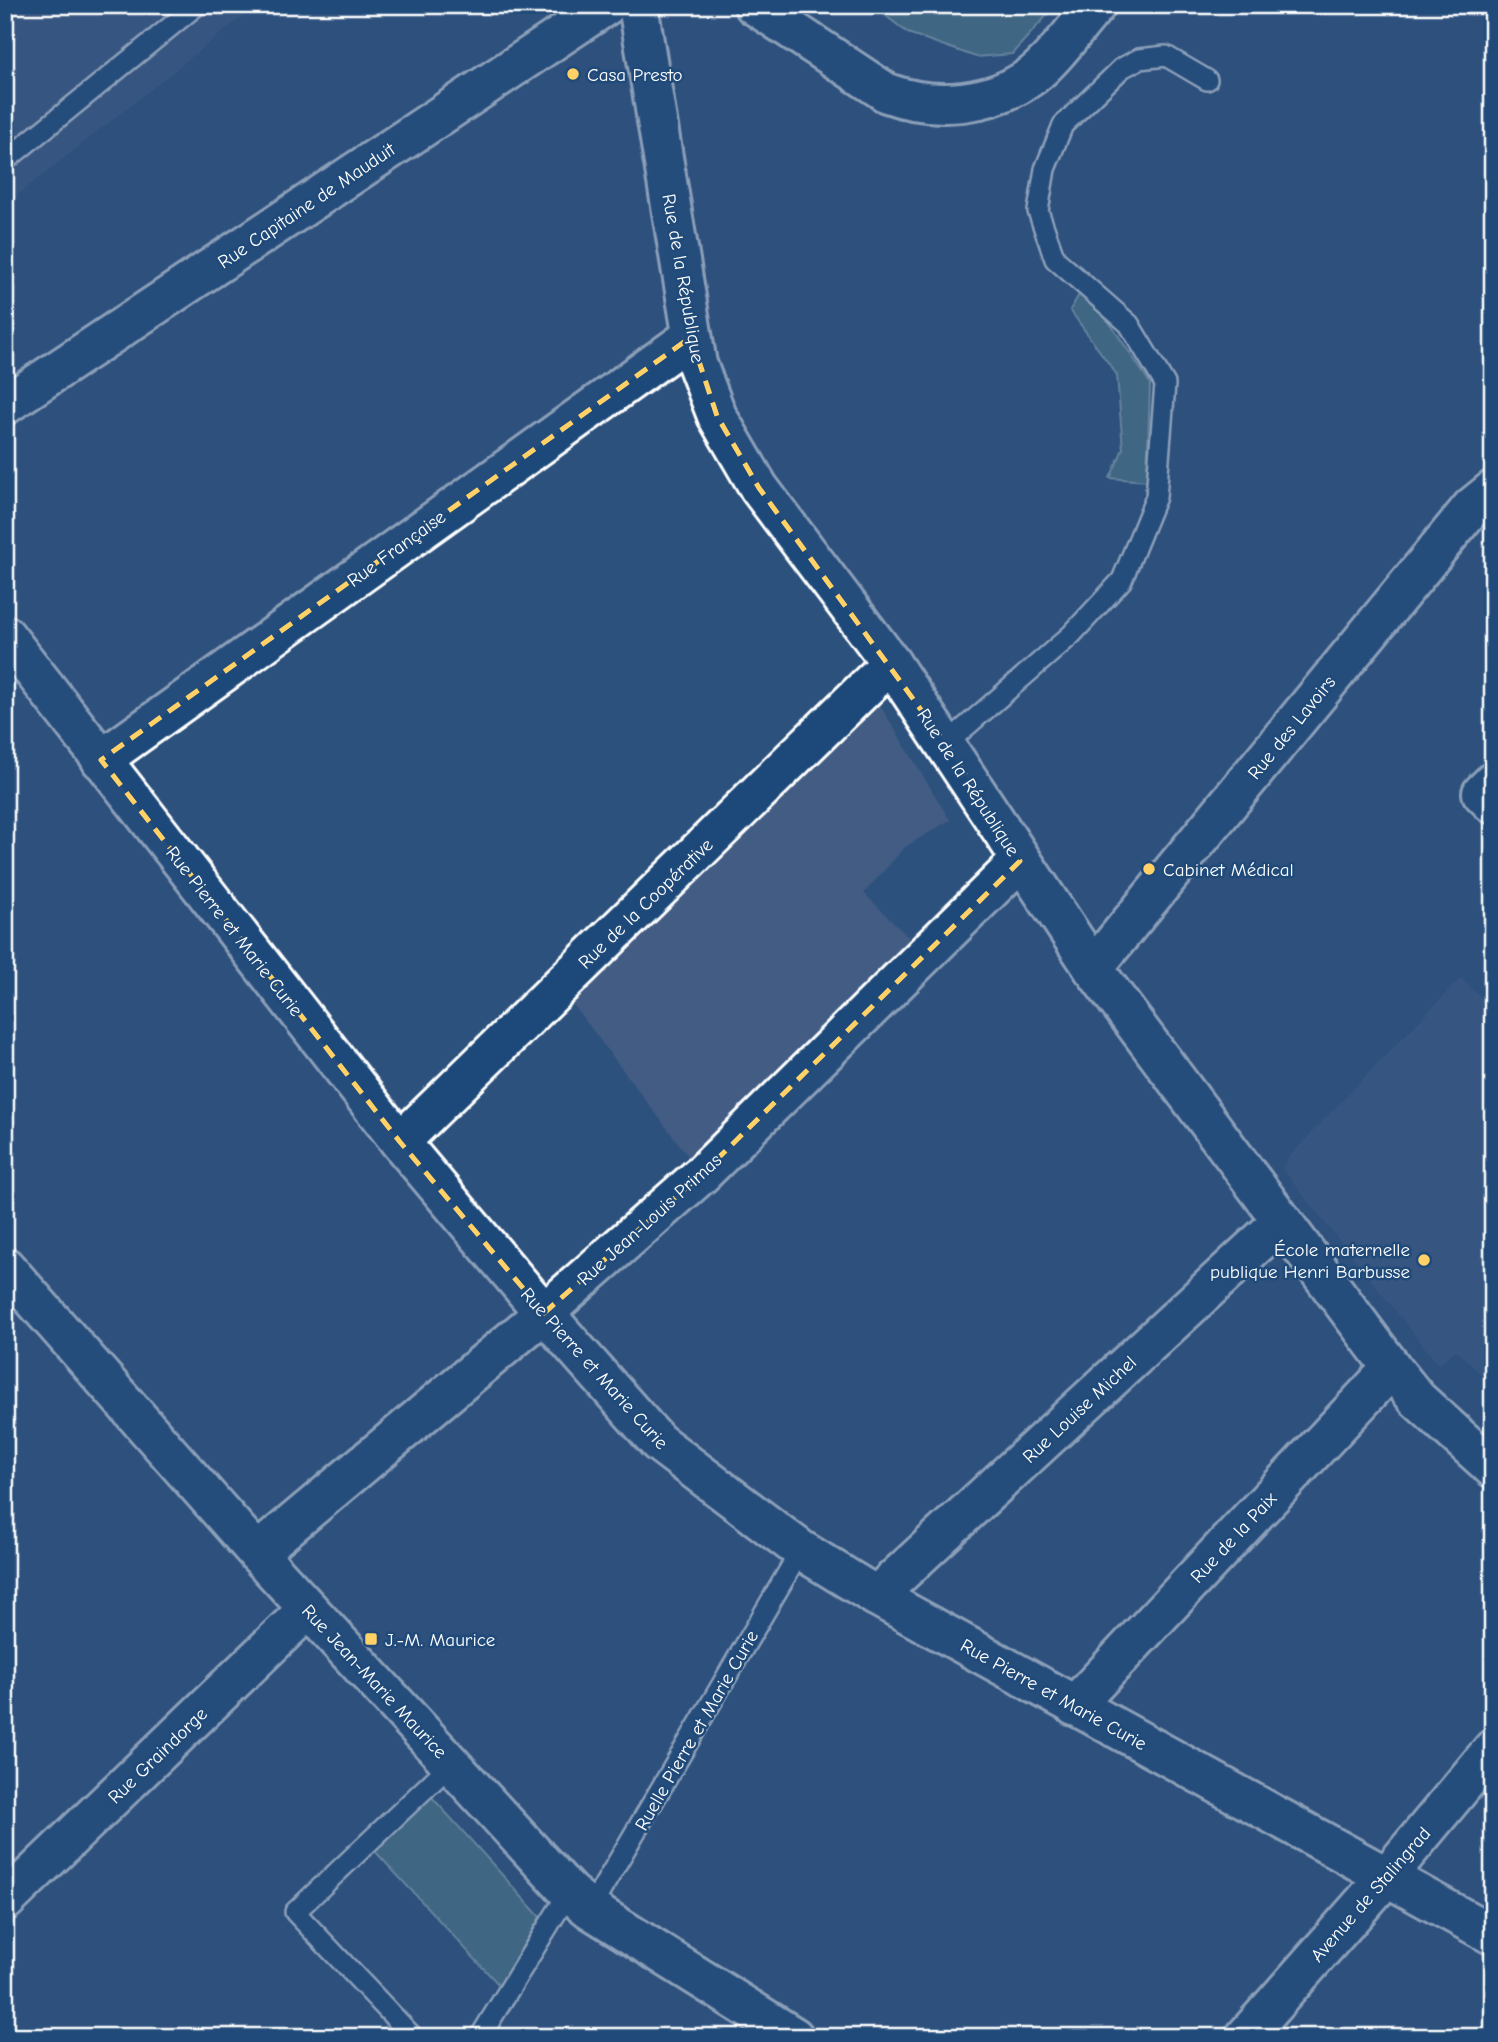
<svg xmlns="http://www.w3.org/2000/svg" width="1498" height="2042" viewBox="0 0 1498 2042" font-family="'Comic Neue',sans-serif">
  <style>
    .built { fill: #425c84 }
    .green { fill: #55828a; stroke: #aac0c4; stroke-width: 2 }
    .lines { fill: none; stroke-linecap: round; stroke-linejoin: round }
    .lane-casing { stroke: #fff; stroke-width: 24 }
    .street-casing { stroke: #fff; stroke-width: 44 }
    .secondary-casing { stroke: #fff; stroke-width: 44 }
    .lane { stroke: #1f4a7a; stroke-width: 19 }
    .street { stroke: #1f4a7a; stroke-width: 38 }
    .secondary { stroke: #1f4a7a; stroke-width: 38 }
    .marked { fill: none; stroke: #ffd166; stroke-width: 5; stroke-dasharray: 14 9; stroke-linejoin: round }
    .poi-dot { fill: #ffd166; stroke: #1f4a7a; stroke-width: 2.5 }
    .labels { text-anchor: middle; stroke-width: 5; stroke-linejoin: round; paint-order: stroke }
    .poi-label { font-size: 19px; fill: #fff; stroke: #1f4a7a; text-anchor: start }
    .street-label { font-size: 19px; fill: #fff; stroke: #1f4a7a }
  </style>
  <rect width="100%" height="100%" fill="#2d517d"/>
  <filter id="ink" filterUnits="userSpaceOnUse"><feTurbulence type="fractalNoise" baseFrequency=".0143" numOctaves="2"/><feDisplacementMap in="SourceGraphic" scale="14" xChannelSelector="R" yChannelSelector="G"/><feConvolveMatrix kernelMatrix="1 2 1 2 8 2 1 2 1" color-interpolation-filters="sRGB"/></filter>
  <g filter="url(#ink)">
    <g class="built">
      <path d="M5,5H257L5,205Z"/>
      <path d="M878,702L950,820L905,847L864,893L911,940L692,1161L571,1002Z"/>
      <path d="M1461,978L1493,1009V1386L1456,1350L1438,1364L1282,1169L1287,1159L1331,1112Z"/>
    </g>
    <g class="green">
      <path d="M872,5H1056L1012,54L976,57L908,33Z"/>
      <path d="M1080,293L1109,322L1150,383L1147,481L1110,478L1123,449L1117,375L1070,310Z"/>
      <path d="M430,1795L540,1917L500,1986L373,1849Z"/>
    </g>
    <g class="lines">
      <g class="lane-casing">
        <g id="lane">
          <path d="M5,161L197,5"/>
          <path d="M946,744L1071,635L1122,580L1156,497L1165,384L1129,324L1055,259L1038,211L1045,169L1063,125L1122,68L1139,59L1166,56L1207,80"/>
          <path d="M590,1909L801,1550"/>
          <path d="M413,2037L295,1912L451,1764"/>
          <path d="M480,2037L569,1892"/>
        </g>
      </g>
      <g class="street-casing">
        <g id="street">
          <path d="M754,5L887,93C934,110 992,106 1033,75C1055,58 1077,26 1096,5"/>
          <path d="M5,635L400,1142L544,1313L658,1442L801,1550L876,1596L1493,1935"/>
          <path d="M101,760L691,337"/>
          <path d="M1493,782L1482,793L1493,804"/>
          <path d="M1093,968L1472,507L1493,490"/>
          <path d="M400,1142L891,663"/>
          <path d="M257,1553L544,1313L702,1174L1020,861"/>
          <path d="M876,1596L1281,1222"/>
          <path d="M1074,1706L1392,1368"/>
          <path d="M5,1901L308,1609"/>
        </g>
      </g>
      <g class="secondary-casing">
        <g id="secondary">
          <path d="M638,5L697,364L717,416L759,488L891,663L1093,968L1392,1368L1417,1399L1493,1468"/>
          <path d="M5,405L607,5"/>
          <path d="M5,1267L257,1553L569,1892L590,1909L794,2037"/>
          <path d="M1245,2037L1388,1875L1493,1749"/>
        </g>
      </g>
      <use href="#lane" class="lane"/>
      <use href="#street" class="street"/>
      <use href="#secondary" class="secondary"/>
    </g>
  </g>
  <path d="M0 0H1498V2042H0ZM691,337L717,416L759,488L946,744L1020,861L702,1174L544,1313L400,1142L101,760Z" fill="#2d517d" fill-opacity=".55" fill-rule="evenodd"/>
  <path class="marked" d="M691,337L717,416L759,488L946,744L1020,861L702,1174L544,1313L400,1142L101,760Z"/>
  <g class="poi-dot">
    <circle cx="573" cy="74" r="7"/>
    <circle cx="1149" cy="869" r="7"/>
    <circle cx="1424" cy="1260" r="7"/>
    <rect x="364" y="1632" width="14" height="14" rx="3.5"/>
  </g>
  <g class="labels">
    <g class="poi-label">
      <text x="587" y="81">Casa Presto</text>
      <text x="1163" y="876">Cabinet Médical</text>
      <text x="1410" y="1256" text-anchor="end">École maternelle<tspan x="1410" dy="22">publique Henri Barbusse</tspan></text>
      <text x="385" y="1646">J.-M. Maurice</text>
    </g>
    <g class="street-label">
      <text transform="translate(306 205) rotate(-34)" y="7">Rue Capitaine de Mauduit</text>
      <text transform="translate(684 278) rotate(80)" y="7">Rue de la République</text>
      <text transform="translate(396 548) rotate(-36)" y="7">Rue Française</text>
      <text transform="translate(1291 727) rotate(-51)" y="7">Rue des Lavoirs</text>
      <text transform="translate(969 782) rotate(57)" y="7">Rue de la République</text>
      <text transform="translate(645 903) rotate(-44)" y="7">Rue de la Coopérative</text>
      <text transform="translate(235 931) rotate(52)" y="7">Rue Pierre et Marie Curie</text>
      <text transform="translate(649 1219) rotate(-42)" y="7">Rue Jean-Louis Primas</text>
      <text transform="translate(595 1368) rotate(48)" y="7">Rue Pierre et Marie Curie</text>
      <text transform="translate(1079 1409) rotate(-43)" y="7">Rue Louise Michel</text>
      <text transform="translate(1233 1537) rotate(-47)" y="7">Rue de la Paix</text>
      <text transform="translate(375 1681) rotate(47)" y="7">Rue Jean-Marie Maurice</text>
      <text transform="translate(1054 1694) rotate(29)" y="7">Rue Pierre et Marie Curie</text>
      <text transform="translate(696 1730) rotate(-60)" y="7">Ruelle Pierre et Marie Curie</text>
      <text transform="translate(157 1755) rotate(-44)" y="7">Rue Graindorge</text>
      <text transform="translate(1370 1894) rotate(-49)" y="7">Avenue de Stalingrad</text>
    </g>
  </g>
  <rect width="1498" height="2042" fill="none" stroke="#1f4a7a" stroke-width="28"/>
  <rect x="14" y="14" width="1470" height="2014" fill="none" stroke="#fff" stroke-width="2.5" filter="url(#ink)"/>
</svg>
